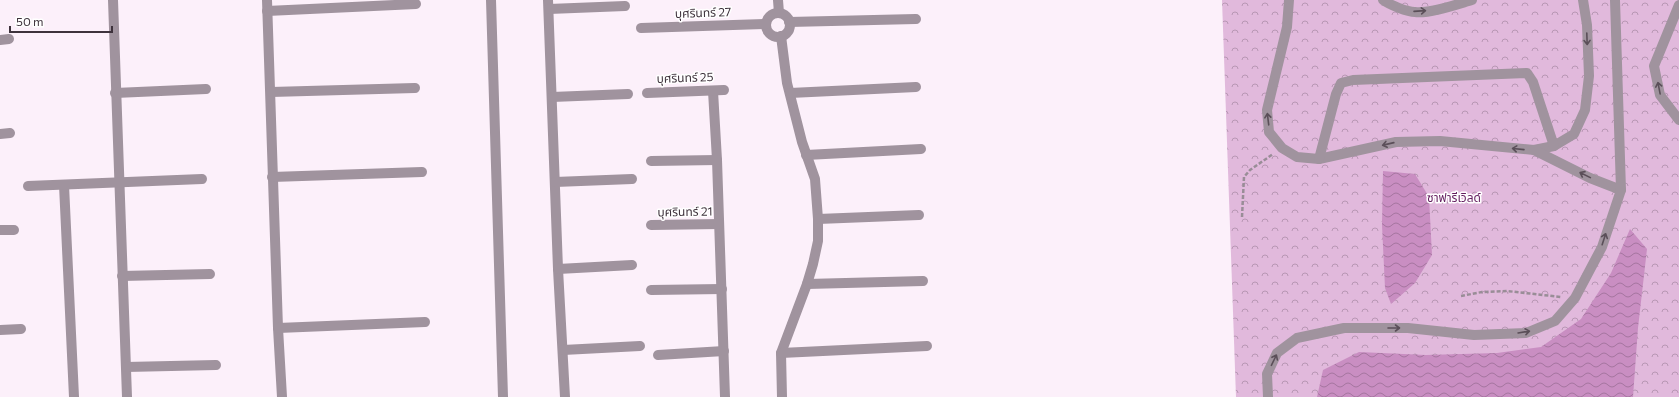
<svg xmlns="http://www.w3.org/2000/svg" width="1679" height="397" viewBox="0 0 1679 397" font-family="Commissioner,'Noto Sans Thai',sans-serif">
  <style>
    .park { fill: url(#park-crowns) }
    .water { fill: url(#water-waves) }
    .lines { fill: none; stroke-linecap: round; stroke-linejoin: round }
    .path { stroke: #998d97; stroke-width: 2.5; stroke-dasharray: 4 2; stroke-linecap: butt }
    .minor { stroke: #a0939e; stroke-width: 10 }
    .oneway { stroke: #5b4f59 }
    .labels { text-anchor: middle; stroke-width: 3; stroke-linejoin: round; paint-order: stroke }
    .street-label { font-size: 12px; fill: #3e323c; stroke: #fff }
    .park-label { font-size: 12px; fill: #631d5f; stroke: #fff }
  </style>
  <defs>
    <pattern id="park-crowns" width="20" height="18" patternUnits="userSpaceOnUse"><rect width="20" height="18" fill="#e1b9dc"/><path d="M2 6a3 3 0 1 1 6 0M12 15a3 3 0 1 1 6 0" fill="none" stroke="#b897b4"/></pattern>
    <pattern id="water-waves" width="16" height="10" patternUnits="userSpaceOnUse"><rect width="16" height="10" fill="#c98ec2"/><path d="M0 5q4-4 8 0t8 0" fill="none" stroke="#a5759f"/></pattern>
  </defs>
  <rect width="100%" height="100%" fill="#fcf0fa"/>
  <path class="park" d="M1222,0H1679V397H1236Z"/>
  <g class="water">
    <path d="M1383,171L1415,174L1429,197L1432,255L1415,283L1391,304L1385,288L1382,225Z"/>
    <path d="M1630,229L1647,249L1638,328L1633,397H1317L1323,370L1359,352L1426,355L1497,353L1541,347L1581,319L1611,273Z"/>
  </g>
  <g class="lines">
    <g class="path">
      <path d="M1242,217L1244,177L1250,170L1273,154"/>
      <path d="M1461,296L1482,292L1507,291L1561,297"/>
    </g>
    <g class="minor">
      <path d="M113,0L127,397"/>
      <path d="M267,0L278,328L282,397"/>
      <path d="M491,0L503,397"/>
      <path d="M548,0L558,269L565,397"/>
      <path d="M778,0L779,13"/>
      <path d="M1289,0L1287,27L1267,110L1269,132L1282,148L1297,157L1319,159L1396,142L1440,141L1534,150L1554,146L1574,134L1585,110L1589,76L1587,25L1583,0"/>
      <path d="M1383,0C1390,5 1407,12 1415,12C1429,14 1458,4 1472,0"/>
      <path d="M1679,5L1654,66L1660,95L1679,120"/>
      <path d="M549,9L625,6"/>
      <path d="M267,11L416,4"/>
      <circle cx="778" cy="25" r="12"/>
      <path d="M789,22L916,19"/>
      <path d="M641,28L766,24"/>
      <path d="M781,36L787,83L802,142L815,179L818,219V241L813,264L807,284L781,353L782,397"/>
      <path d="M0,40L9,39"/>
      <path d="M713,91L717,160L725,397"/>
      <path d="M271,92L415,88"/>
      <path d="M115,93L206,89"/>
      <path d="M647,93L724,90"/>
      <path d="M790,93L916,87"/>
      <path d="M552,97L628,94"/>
      <path d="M0,134L10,133"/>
      <path d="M1534,150L1590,178L1621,190"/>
      <path d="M806,155L921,149"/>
      <path d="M1319,159L1336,94L1341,83L1353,80L1527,73L1533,82L1554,146"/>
      <path d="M651,161L717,160"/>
      <path d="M272,177L422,172"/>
      <path d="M555,182L632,179"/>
      <path d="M64,185L74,397"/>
      <path d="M28,186L202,179"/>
      <path d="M818,219L919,215"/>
      <path d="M651,225L719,224"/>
      <path d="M0,230H14"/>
      <path d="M558,269L632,265"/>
      <path d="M122,276L210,274"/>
      <path d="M807,284L923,281"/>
      <path d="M651,290L722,289"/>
      <path d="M278,328L425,322"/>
      <path d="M0,330L21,329"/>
      <path d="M563,350L640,346"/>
      <path d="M781,353L927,346"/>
      <path d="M658,355L724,351"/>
      <path d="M126,367L216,365"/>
      <path d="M1268,397L1267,374L1277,353L1297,338L1344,328H1408L1474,335L1526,333L1555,321L1575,298L1602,247L1621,190L1615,0"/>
    </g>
  </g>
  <defs><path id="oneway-shaft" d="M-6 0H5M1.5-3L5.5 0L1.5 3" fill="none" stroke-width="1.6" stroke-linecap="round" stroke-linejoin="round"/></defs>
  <g class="oneway">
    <use href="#oneway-shaft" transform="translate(1420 11) rotate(-4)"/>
    <use href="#oneway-shaft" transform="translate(1587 39) rotate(88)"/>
    <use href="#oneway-shaft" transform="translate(1659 88) rotate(-101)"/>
    <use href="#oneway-shaft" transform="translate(1268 119) rotate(-97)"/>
    <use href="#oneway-shaft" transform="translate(1388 144) rotate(167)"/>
    <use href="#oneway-shaft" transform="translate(1518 149) rotate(-174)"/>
    <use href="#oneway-shaft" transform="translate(1585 175) rotate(-154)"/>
    <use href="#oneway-shaft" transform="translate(1604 239) rotate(-72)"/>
    <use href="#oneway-shaft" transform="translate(1394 328)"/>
    <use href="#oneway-shaft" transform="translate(1524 332) rotate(-9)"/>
    <use href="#oneway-shaft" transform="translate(1274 360) rotate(-64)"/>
  </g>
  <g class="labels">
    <g class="street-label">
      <text transform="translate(703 13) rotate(-2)" y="4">บุศรินทร์ 27</text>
      <text transform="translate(685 78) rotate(-2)" y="4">บุศรินทร์ 25</text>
      <text transform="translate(685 212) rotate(-1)" y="4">บุศรินทร์ 21</text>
    </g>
    <g class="park-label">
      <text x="1454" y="202">ซาฟารีเวิลด์</text>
    </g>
  </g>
  <path d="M10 26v6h102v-6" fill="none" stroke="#3e323c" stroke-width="2"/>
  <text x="16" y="26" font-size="12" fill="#3e323c" stroke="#ffffff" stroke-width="3" paint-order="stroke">50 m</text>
</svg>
